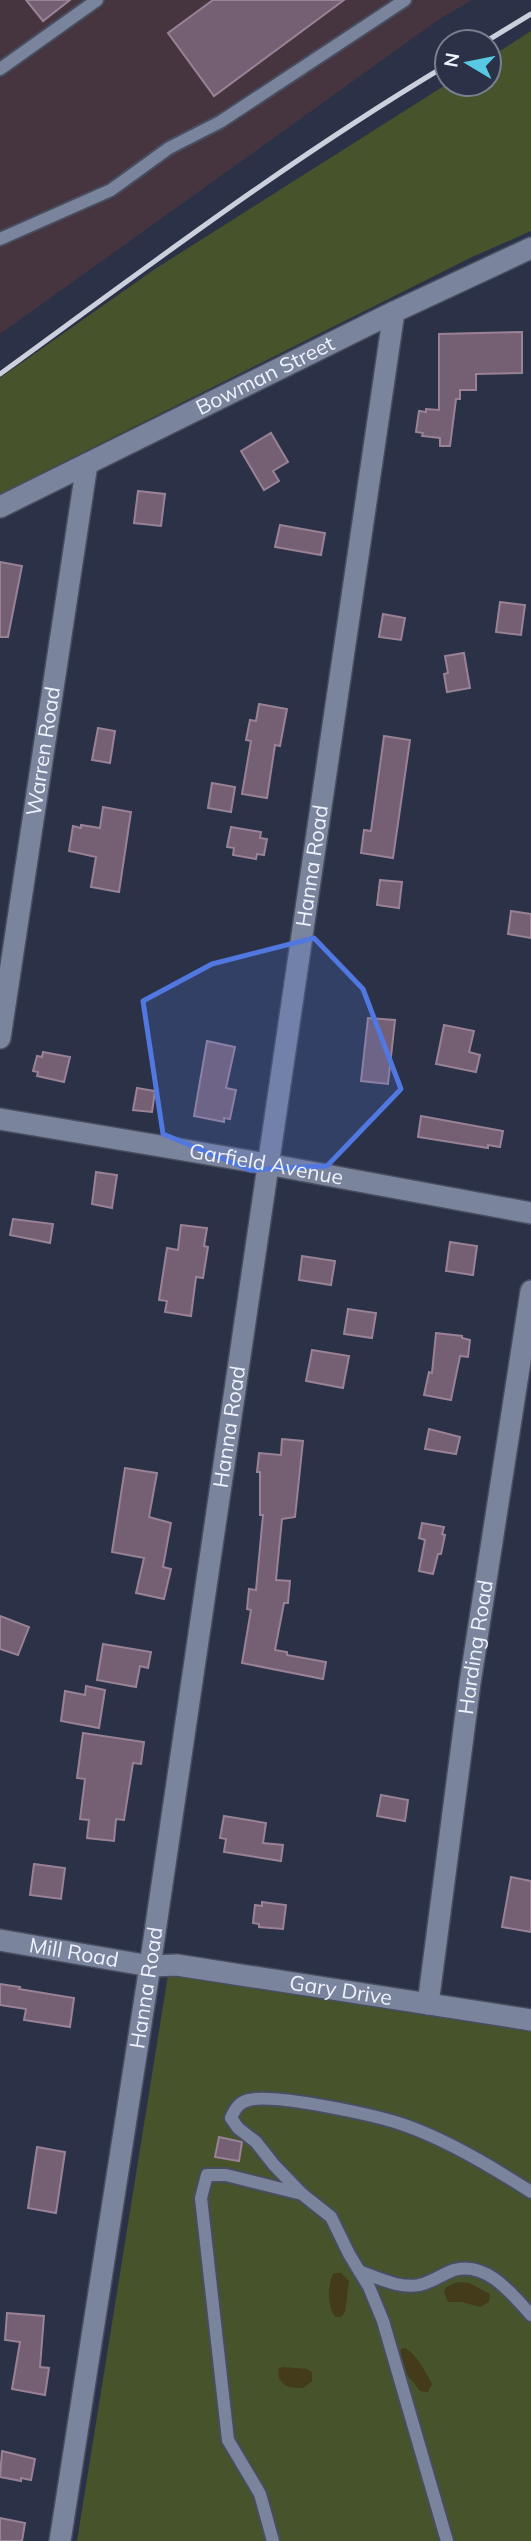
<svg xmlns="http://www.w3.org/2000/svg" width="531" height="2541" viewBox="0 0 531 2541" font-family="Mulish,sans-serif">
  <style>
    .industrial { fill: #46353f }
    .green { fill: #46532b }
    .sand { fill: #433b1a }
    .building { fill: #755f72; stroke: #998296; stroke-width: 2 }
    .lines { fill: none; stroke-linecap: round; stroke-linejoin: round }
    .lane-casing { stroke: #484e5f; stroke-width: 16 }
    .street-casing { stroke: #484e5f; stroke-width: 24 }
    .secondary-casing { stroke: #484e5f; stroke-width: 24 }
    .lane { stroke: #7b849d; stroke-width: 12 }
    .street { stroke: #7b849d; stroke-width: 21 }
    .secondary { stroke: #7b849d; stroke-width: 21 }
    .rail { stroke: #cbd0dc; stroke-width: 5 }
    .marked { fill: #5177e1; fill-opacity: 0.2; stroke: #5177e1; stroke-width: 5; stroke-linejoin: round }
    .labels { text-anchor: middle; stroke-width: 7; stroke-linejoin: round; paint-order: stroke }
    .street-label { font-size: 21px; fill: #eef2fd; stroke: #2b3247 }
  </style>
  <rect width="100%" height="100%" fill="#2b3247"/>
  <path class="industrial" d="M0,0H472L441,18L0,334Z"/>
  <g class="green">
    <path d="M531,31V231L472,257L0,494V378L155,269L447,84H489V58Z"/>
    <path d="M180,1972L531,2027V2541H77L168,1975Z"/>
  </g>
  <g class="sand">
    <path d="M334,2273H341L349,2281L345,2312L341,2317H336C327,2309 327,2282 334,2273Z"/>
    <path d="M458,2282L469,2283L490,2294L489,2302L480,2307L462,2302H448L444,2292L446,2287Z"/>
    <path d="M405,2348C416,2354 426,2372 432,2384L428,2392C418,2392 419,2389 413,2382C404,2372 399,2364 401,2349Z"/>
    <path d="M284,2367L307,2369L312,2372V2381L303,2388C289,2389 275,2384 279,2368Z"/>
  </g>
  <g class="building">
    <path d="M26,0H70L43,21Z"/>
    <path d="M213,0H344L214,96L168,33Z"/>
    <path d="M522,332V373L476,374V390H460V399H456L450,446H440V438L422,436L423,433L416,432L419,411L426,412V409L439,410V334Z"/>
    <path d="M271,433L288,462L273,471L279,481L264,490L241,451Z"/>
    <path d="M138,491L165,494L161,526L134,523Z"/>
    <path d="M280,525L325,533L321,555L275,547Z"/>
    <path d="M0,562L22,566L8,637H0Z"/>
    <path d="M500,602L525,605L521,635L496,632Z"/>
    <path d="M383,614L405,618L401,640L379,637Z"/>
    <path d="M464,653L470,688L447,692L444,674L448,673L445,656Z"/>
    <path d="M259,704L287,709L280,746L275,745L267,798L242,794L251,741L246,740L250,720L256,721Z"/>
    <path d="M98,728L115,731L110,763L92,760Z"/>
    <path d="M384,736L410,740L393,858L361,853L364,830L371,831Z"/>
    <path d="M212,783L235,787L231,812L208,808Z"/>
    <path d="M103,807L131,812L119,892L91,887L96,857L69,851L73,826L81,828V825L100,828Z"/>
    <path d="M231,827L261,832L260,838L267,839L264,855L257,854L256,859L233,855L234,848L227,847Z"/>
    <path d="M380,880L402,882L399,908L377,905Z"/>
    <path d="M511,911L531,914V938L508,934Z"/>
    <path d="M368,1018L395,1020L388,1084L361,1081Z"/>
    <path d="M444,1025L474,1031L469,1052L480,1055L476,1072L436,1064Z"/>
    <path d="M207,1041L235,1047L226,1088L236,1090L230,1119L224,1118V1122L194,1116Z"/>
    <path d="M43,1052L70,1057L64,1082L37,1076L38,1072L33,1071L37,1056L42,1057Z"/>
    <path d="M137,1088L155,1091L152,1112L133,1110Z"/>
    <path d="M421,1116L503,1131L500,1147L488,1145V1148L418,1137Z"/>
    <path d="M96,1172L117,1175L112,1208L92,1204Z"/>
    <path d="M13,1219L53,1224L50,1243L10,1235Z"/>
    <path d="M181,1225L207,1228L204,1246L208,1247L203,1278L196,1277L191,1316L165,1312L167,1301L159,1300L167,1248L178,1250Z"/>
    <path d="M450,1242L477,1246L473,1275L446,1271Z"/>
    <path d="M302,1256L335,1261L331,1285L299,1280Z"/>
    <path d="M348,1309L376,1313L372,1338L344,1334Z"/>
    <path d="M436,1333L462,1336V1338L470,1340L468,1357L460,1356L451,1400L424,1395L429,1372L432,1373Z"/>
    <path d="M312,1350L349,1356L343,1388L306,1381Z"/>
    <path d="M429,1429L460,1437L456,1454L425,1449Z"/>
    <path d="M282,1439L303,1441L295,1517L282,1519L276,1580L290,1581L288,1603H284L275,1650L287,1652V1655L326,1662L323,1679L242,1663L251,1610L247,1609L249,1589L256,1590L263,1515H260V1472H257L259,1453L281,1455Z"/>
    <path d="M125,1468L157,1473L149,1517L171,1523L163,1567L171,1569L164,1599L136,1593L144,1558L112,1552Z"/>
    <path d="M422,1523L444,1527L442,1534L445,1535L441,1554H438L433,1574L419,1571L425,1540L419,1538Z"/>
    <path d="M0,1616L29,1627L18,1655L0,1649Z"/>
    <path d="M103,1644L151,1652L148,1668L140,1666L136,1687L97,1680Z"/>
    <path d="M86,1686L105,1690L99,1728L61,1721L65,1691L85,1695Z"/>
    <path d="M83,1733L144,1742L141,1764L133,1763L124,1820L116,1819L114,1841L87,1838L89,1820L80,1819L85,1779L77,1778Z"/>
    <path d="M381,1795L408,1800L405,1821L377,1816Z"/>
    <path d="M224,1816L266,1823L263,1843L283,1845L281,1861L224,1852L226,1839L220,1838Z"/>
    <path d="M34,1864L65,1868L61,1899L30,1895Z"/>
    <path d="M511,1877L531,1881V1932L502,1927Z"/>
    <path d="M262,1902L286,1905L283,1929L259,1927V1924L253,1923L255,1905L262,1906Z"/>
    <path d="M0,1984L20,1987L19,1989L74,1998L70,2027L24,2020L26,2009L0,2005Z"/>
    <path d="M219,2137L242,2142L239,2161L215,2157Z"/>
    <path d="M37,2147L65,2152L56,2213L28,2208Z"/>
    <path d="M7,2313L44,2316L40,2367L49,2368L45,2395L12,2389L20,2342L5,2340Z"/>
    <path d="M2,2451L35,2459L31,2480L21,2478V2481L0,2477Z"/>
    <path d="M0,2518L25,2523L22,2541H0Z"/>
  </g>
  <g class="lines">
    <g class="lane-casing">
      <g id="lane">
        <path d="M0,69L97,0"/>
        <path d="M0,239L111,190L169,148L220,122L405,0"/>
        <path d="M361,2272C379,2278 400,2289 419,2285C431,2283 442,2274 454,2270C487,2261 512,2294 531,2315"/>
        <path d="M273,2541L260,2494L228,2440L201,2198L207,2175H226L302,2194"/>
        <path d="M447,2541L383,2321L369,2287L349,2254L331,2217L302,2194L274,2165L256,2142L238,2128L231,2118C235,2109 239,2102 249,2100C275,2093 380,2116 407,2126C449,2141 494,2168 531,2192"/>
      </g>
    </g>
    <g class="street-casing">
      <g id="street">
        <path id="s1" d="M0,1038L87,464"/>
        <path id="s2" d="M0,1119L267,1164L531,1213"/>
        <path id="s3" d="M0,1940L150,1966L177,1965L531,2020"/>
        <path id="s4" d="M428,2004L470,1683L531,1291"/>
        <path id="s5" d="M60,2541L150,1966L394,312"/>
      </g>
    </g>
    <g class="secondary-casing">
      <g id="secondary">
        <path id="s6" d="M0,507L394,312L531,248"/>
      </g>
    </g>
    <use href="#lane" class="lane"/>
    <use href="#street" class="street"/>
    <use href="#secondary" class="secondary"/>
    <g class="rail">
      <path d="M485,42L531,14"/>
      <path d="M0,374C147,267 291,158 447,65"/>
    </g>
  </g>
  <path class="marked" d="M314,938L363,989L401,1089L327,1166L250,1170L163,1134L143,1001L212,964Z"/>
  <g class="labels">
    <g class="street-label">
      <text dy="7" stroke="none"><textPath href="#s6" startOffset="296">Bowman Street</textPath></text>
      <text dy="7" stroke="none"><textPath href="#s1" startOffset="290">Warren Road</textPath></text>
      <text dy="7" stroke="none"><textPath href="#s5" startOffset="1694">Hanna Road</textPath></text>
      <text dy="7" stroke="none"><textPath href="#s2" startOffset="270">Garfield Avenue</textPath></text>
      <text dy="7" stroke="none"><textPath href="#s5" startOffset="1127">Hanna Road</textPath></text>
      <text dy="7" stroke="none"><textPath href="#s4" startOffset="360">Harding Road</textPath></text>
      <text dy="7" stroke="none"><textPath href="#s3" startOffset="75">Mill Road</textPath></text>
      <text dy="7" stroke="none"><textPath href="#s5" startOffset="560">Hanna Road</textPath></text>
      <text dy="7" stroke="none"><textPath href="#s3" startOffset="345">Gary Drive</textPath></text>
    </g>
  </g>
  <g transform="translate(468 63) rotate(280)"><circle r="33" fill="#2b3247" stroke="#797f90" stroke-width="2"/>
  <path d="M0-5L12 26L0 18L-12 26Z" fill="#57c9e3"/>
  <text y="-10" font-size="19" font-weight="bold" text-anchor="middle" fill="#eef2fd">N</text>
  </g>
</svg>
